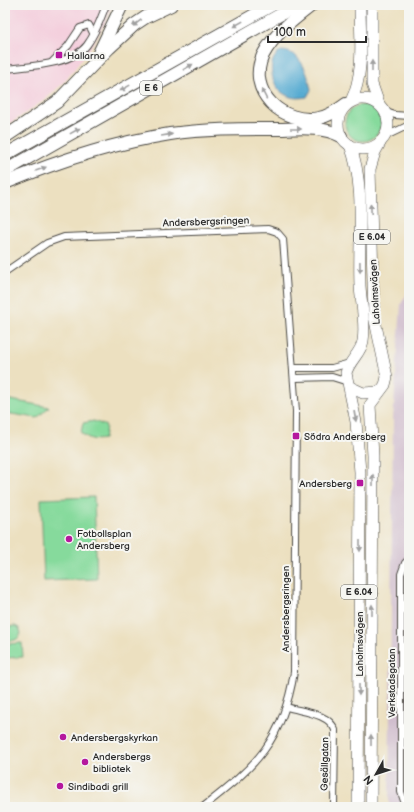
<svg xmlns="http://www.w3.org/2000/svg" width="414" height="812" viewBox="0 0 414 812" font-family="'Balsamiq Sans',sans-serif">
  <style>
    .built { fill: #f4cfdd }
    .industrial { fill: #d0bdcd }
    .green { fill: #86da9c; stroke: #588264 }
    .water { fill: #55aad1; stroke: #406a7e }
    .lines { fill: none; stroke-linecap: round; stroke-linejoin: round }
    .minor-casing { stroke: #484641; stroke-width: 8 }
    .trunk-casing { stroke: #484641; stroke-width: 12 }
    .motorway-casing { stroke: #484641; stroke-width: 14 }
    .minor { stroke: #fff; stroke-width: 6 }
    .trunk { stroke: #fff; stroke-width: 11 }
    .motorway { stroke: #fff; stroke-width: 12 }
    .oneway { fill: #a0a0a0 }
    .poi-dot { fill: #b5179e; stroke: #f6f6f2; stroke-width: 1.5 }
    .labels { text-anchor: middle; stroke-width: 4; stroke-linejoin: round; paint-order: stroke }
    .shield { fill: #f6f6f2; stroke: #686867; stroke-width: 1 }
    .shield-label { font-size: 9px; font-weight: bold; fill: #2b2b2b }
    .poi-label { font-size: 10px; fill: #2b2b2b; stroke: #f6f6f2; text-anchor: start }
    .street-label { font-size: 10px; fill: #2b2b2b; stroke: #f6f6f2 }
  </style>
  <rect width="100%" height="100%" fill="#f6f6f2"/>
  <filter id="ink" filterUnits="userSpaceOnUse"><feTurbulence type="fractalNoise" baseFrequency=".025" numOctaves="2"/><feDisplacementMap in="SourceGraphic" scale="8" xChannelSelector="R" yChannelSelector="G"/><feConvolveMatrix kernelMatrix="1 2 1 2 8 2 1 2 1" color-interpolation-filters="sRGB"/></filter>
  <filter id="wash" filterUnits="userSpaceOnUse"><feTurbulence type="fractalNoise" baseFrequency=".012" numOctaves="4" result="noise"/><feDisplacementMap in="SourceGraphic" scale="16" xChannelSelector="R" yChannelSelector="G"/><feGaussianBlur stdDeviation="0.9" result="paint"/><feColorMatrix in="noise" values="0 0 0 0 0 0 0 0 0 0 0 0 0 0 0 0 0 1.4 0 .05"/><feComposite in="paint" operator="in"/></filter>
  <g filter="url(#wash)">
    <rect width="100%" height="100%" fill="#ece0c0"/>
    <path class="built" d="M5,5H112L107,20L89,50L66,80L46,99L5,127Z"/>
    <path class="industrial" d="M409,290V807H389L393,419L401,304Z"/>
    <g class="green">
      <circle cx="363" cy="123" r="18"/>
      <path d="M5,399L49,407L37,418L5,413Z"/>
      <path d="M94,421L106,426L104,439C94,441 89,439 81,433L83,423Z"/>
      <path d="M94,497L97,579L44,581L41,499Z"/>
      <path d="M15,626L19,628L21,633C18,641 13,641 5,641V627Z"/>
      <path d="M22,643L23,657L5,658V644Z"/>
    </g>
    <path class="water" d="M281,51C301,51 308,73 311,90L307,97C300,98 293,99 286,95C271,88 265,60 281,51Z"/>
  </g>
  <g filter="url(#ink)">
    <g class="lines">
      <g class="minor-casing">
        <g id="minor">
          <path d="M52,62L68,46L80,28L89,25L93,33"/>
          <path d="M5,69C29,66 72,65 87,45C96,33 101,18 106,5"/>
          <path d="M386,112L395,115L409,116"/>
          <path d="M386,136L409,125"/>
          <path d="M5,272L47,243L64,237L268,229L277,232L283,239L296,411L294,672C283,741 256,766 203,807"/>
          <path d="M294,368H332L350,363"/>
          <path d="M295,378L332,377L348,382"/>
          <path d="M287,707C302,712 329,713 335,730L334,807"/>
          <path d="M409,807L405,804L401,792V574L405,563L409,559"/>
        </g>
      </g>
      <g class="trunk-casing">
        <g id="trunk">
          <path d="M372,5V84L379,104"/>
          <circle cx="363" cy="124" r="25"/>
          <path d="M351,101C365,73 360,36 360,5"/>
          <path d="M350,145C366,187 358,241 360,286C361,303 366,323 363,341C361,353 349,361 346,373L356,422L360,472L358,807"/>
          <path d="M350,387L363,393L379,392"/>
          <path d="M371,807L373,456L370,405L385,385L387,377L374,316L370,169L375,152L380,143"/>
        </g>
      </g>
      <g class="motorway-casing">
        <g id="motorway">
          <path d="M312,5C294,19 274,34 263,55C246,92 283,125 319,118C329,116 338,110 346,104"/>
          <path d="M99,53L122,5"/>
          <path d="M5,137L57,102L109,48L134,25L146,17L171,5"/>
          <path d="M5,155L272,5"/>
          <path d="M5,171L297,5"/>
          <path d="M5,183C58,161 113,143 170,134C204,129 239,129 273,129C296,129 320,125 341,136"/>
        </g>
      </g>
      <use href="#minor" class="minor"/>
      <use href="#trunk" class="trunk"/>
      <use href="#motorway" class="motorway"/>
    </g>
    <defs><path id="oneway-solid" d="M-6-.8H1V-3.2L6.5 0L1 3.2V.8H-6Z"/></defs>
    <g class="oneway">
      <use href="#oneway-solid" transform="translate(137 23) rotate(144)"/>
      <use href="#oneway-solid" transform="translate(238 24) rotate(151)"/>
      <use href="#oneway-solid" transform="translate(372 66) rotate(-90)"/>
      <use href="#oneway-solid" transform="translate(188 67) rotate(-30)"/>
      <use href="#oneway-solid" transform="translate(125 88) rotate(151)"/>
      <use href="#oneway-solid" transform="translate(264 94) rotate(-117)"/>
      <use href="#oneway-solid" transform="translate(296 129)"/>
      <use href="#oneway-solid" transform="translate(75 131) rotate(-29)"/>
      <use href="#oneway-solid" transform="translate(167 135) rotate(-9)"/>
      <use href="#oneway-solid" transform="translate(41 169) rotate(-20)"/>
      <use href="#oneway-solid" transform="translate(371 209) rotate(-92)"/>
      <use href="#oneway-solid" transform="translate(360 267) rotate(89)"/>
      <use href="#oneway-solid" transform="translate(355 416) rotate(80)"/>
      <use href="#oneway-solid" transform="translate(373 480) rotate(-90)"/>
      <use href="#oneway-solid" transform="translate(360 546) rotate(90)"/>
      <use href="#oneway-solid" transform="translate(372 610) rotate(-90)"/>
      <use href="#oneway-solid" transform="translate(359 690) rotate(90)"/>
      <use href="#oneway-solid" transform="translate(371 740) rotate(-90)"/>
    </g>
  </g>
  <g class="poi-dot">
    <rect x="55" y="51" width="8" height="8" rx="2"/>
    <rect x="292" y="432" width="8" height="8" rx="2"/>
    <rect x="356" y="479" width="8" height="8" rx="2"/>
    <circle cx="69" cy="539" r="4"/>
    <circle cx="63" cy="737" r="4"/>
    <circle cx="85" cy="762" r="4"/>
    <circle cx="60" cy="786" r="4"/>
  </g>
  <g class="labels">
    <g class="shield">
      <rect x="140" y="81" width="22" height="14" rx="3"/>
      <rect x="354" y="230" width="36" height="14" rx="3"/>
      <rect x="341" y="585" width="36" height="14" rx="3"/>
    </g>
    <g class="shield-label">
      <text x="151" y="91">E 6</text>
      <text x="372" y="240">E 6.04</text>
      <text x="359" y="595">E 6.04</text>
    </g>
    <g class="poi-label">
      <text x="67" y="59">Hallarna</text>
      <text x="304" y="440">Södra Andersberg</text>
      <text x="352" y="487" text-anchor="end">Andersberg</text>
      <text x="77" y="537">Fotbollsplan<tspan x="77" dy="12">Andersberg</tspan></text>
      <text x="71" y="741">Andersbergskyrkan</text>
      <text x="93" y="760">Andersbergs<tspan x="93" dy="12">bibliotek</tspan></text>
      <text x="68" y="790">Sindibadi grill</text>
    </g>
    <g class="street-label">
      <text transform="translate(206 221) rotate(-2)" y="4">Andersbergsringen</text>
      <text transform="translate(374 292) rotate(-93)" y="4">Laholmsvägen</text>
      <text transform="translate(285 609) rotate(-90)" y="4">Andersbergsringen</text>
      <text transform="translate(359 644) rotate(-90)" y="4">Laholmsvägen</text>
      <text transform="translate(391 683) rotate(-90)" y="4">Verkstadsgatan</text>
      <text transform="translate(324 764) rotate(-89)" y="4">Gesällgatan</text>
    </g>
  </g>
  <rect width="414" height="812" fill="none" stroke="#f6f6f2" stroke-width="20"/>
  <g transform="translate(376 774) rotate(231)" stroke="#f6f6f2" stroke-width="3" paint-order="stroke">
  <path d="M0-3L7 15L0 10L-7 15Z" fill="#2b2b2b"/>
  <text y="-6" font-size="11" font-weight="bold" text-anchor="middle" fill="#2b2b2b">N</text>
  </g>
  <path d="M268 36v6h98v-6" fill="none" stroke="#2b2b2b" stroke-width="2"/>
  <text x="274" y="36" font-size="12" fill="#2b2b2b" stroke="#f6f6f2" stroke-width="3" paint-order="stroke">100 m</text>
</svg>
